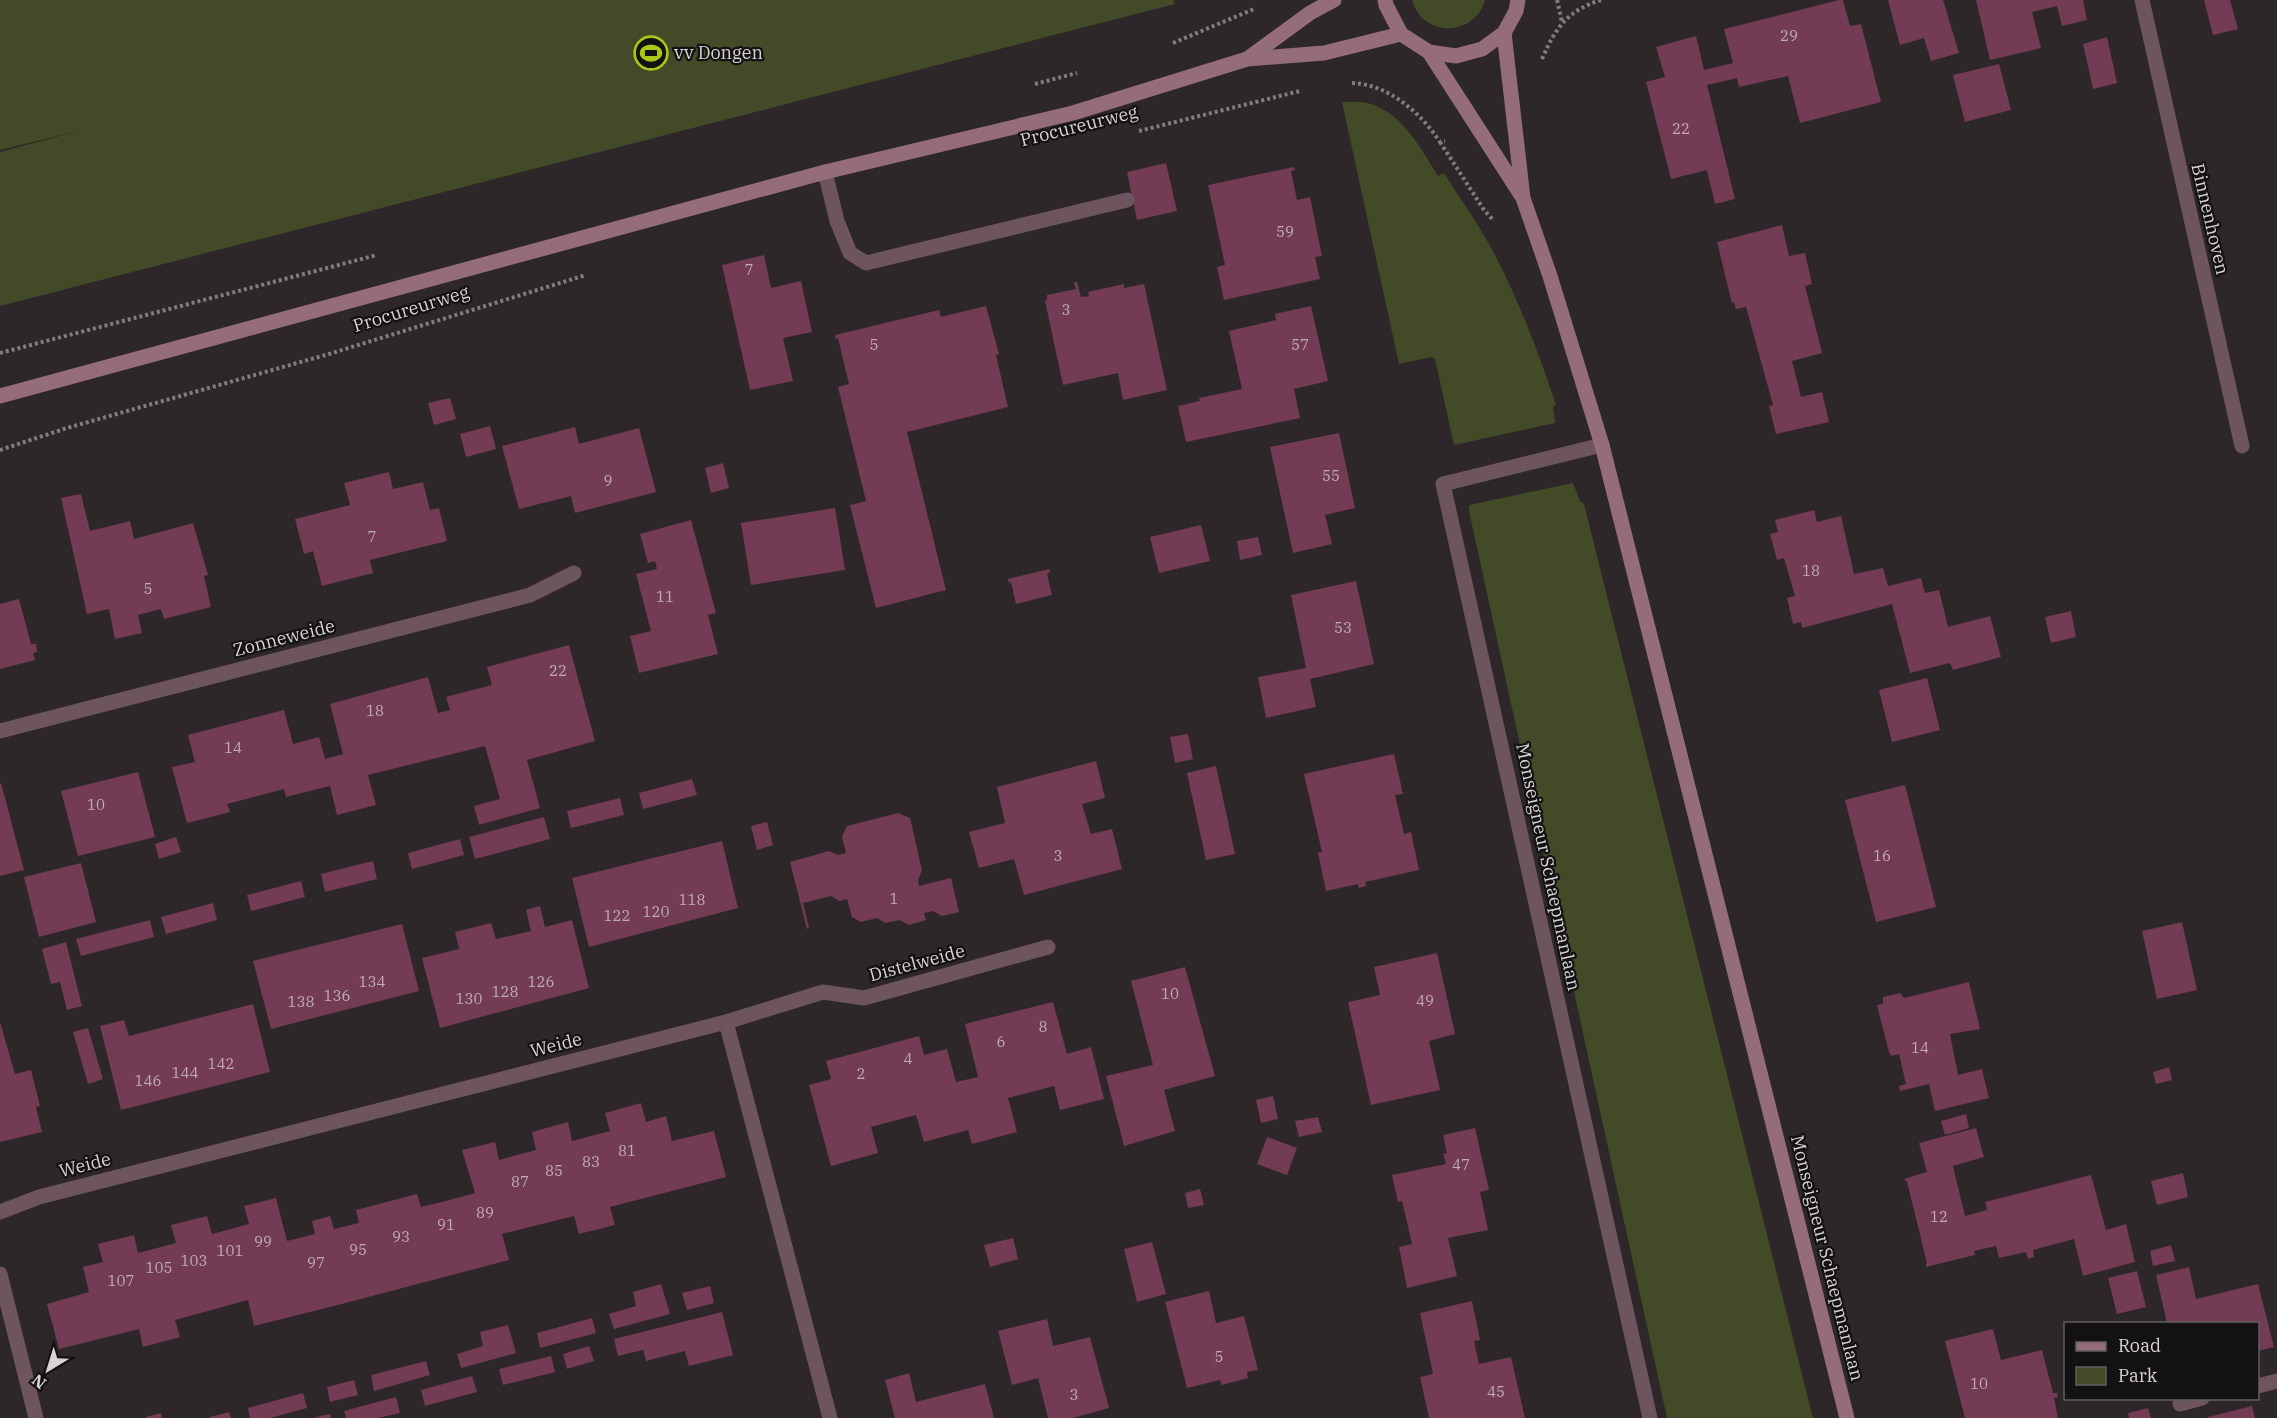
<svg xmlns="http://www.w3.org/2000/svg" width="2277" height="1418" viewBox="0 0 2277 1418" font-family="'IBM Plex Serif',serif">
  <style>
    .green { fill: #424a27 }
    .building { fill: #733b54 }
    .lines { fill: none; stroke-linecap: round; stroke-linejoin: round }
    .path { stroke: #827d7f; stroke-width: 4; stroke-dasharray: 3 3; stroke-linecap: butt }
    .service { stroke: #6e545e; stroke-width: 15 }
    .minor { stroke: #6e545e; stroke-width: 15 }
    .secondary { stroke: #956c7c; stroke-width: 15 }
    .labels { text-anchor: middle; stroke-width: 4.5; stroke-linejoin: round; paint-order: stroke }
    .number-label { font-size: 15px; fill: #bfaeb6 }
    .poi-label { font-size: 18px; fill: #d8d4d6; stroke: #141112; text-anchor: start }
    .street-label { font-size: 18px; fill: #d8d4d6; stroke: #141112 }
  </style>
  <rect width="100%" height="100%" fill="#2d2729"/>
  <g class="green">
    <path d="M0,0H1173L1175,4L0,306V152L78,131L0,150Z"/>
    <path d="M1412,0H1485C1478,28 1442,38 1421,17C1417,13 1414,5 1412,0Z"/>
    <path d="M1342,102C1352,102 1362,101 1371,104C1404,115 1421,149 1438,176L1444,173C1461,200 1480,226 1495,255C1520,303 1539,354 1556,405L1553,407L1555,423L1454,445L1435,359L1431,357L1399,364Z"/>
    <path d="M1573,483L1580,501L1584,504L1813,1418H1667L1469,511V505Z"/>
  </g>
  <g class="building">
    <path d="M1839,0H1843L1850,26L1861,24L1881,102L1800,123L1788,76L1739,87L1737,78L1707,85L1735,199L1715,204L1707,170L1671,179L1646,82L1665,77L1656,47L1696,36L1704,70L1733,63L1724,29Z"/>
    <path d="M1888,0H1943L1959,53L1931,61L1924,38L1900,45Z"/>
    <path d="M1976,0H2083L2087,20L2062,26L2057,6L2032,12L2041,48L1990,60Z"/>
    <path d="M2204,0H2230L2238,29L2213,35Z"/>
    <path d="M2107,37L2117,83L2093,89L2083,44Z"/>
    <path d="M1999,64L2011,110L1965,122L1953,75Z"/>
    <path d="M1166,163L1177,211L1137,220L1127,172Z"/>
    <path d="M1294,167L1295,170L1291,171L1297,200L1310,197L1322,256L1315,257L1320,279L1224,300L1217,267L1225,265L1208,185Z"/>
    <path d="M1782,225L1789,256L1805,253L1812,284L1805,286L1822,353L1792,361L1801,397L1822,392L1829,422L1776,434L1769,406L1773,405L1746,307L1736,309L1734,302L1732,303L1717,242Z"/>
    <path d="M764,255L771,288L801,281L812,332L783,338L793,381L750,390L722,265Z"/>
    <path d="M1074,282H1077L1081,297L1089,296L1088,292L1124,284V288L1144,284L1167,390L1123,400L1118,373L1063,385L1045,301L1047,300V295L1076,289Z"/>
    <path d="M986,306L999,354L996,355L1008,407L907,432L946,590L876,608L850,505L866,501L838,387L849,384L838,338L836,339L835,335L939,310L941,317Z"/>
    <path d="M1311,306L1328,381L1294,389L1300,418L1186,442L1178,406L1200,401L1199,398L1242,389L1229,331L1276,320L1275,314Z"/>
    <path d="M450,398L456,419L434,425L428,403Z"/>
    <path d="M490,426L496,449L466,457L460,434Z"/>
    <path d="M575,427L579,444L639,428L656,492L575,513L571,496L519,509L502,446Z"/>
    <path d="M1339,433L1355,508L1325,515L1332,544L1293,553L1270,447Z"/>
    <path d="M723,463L729,488L711,493L705,468Z"/>
    <path d="M389,472L393,489L423,482L430,510L439,508L447,541L370,560L373,573L322,586L313,551L304,554L295,519L350,505L344,483Z"/>
    <path d="M81,494L90,531L130,521L134,539L193,523L208,575L204,576L211,607L164,619L161,609L138,615L142,633L115,639L109,609L87,614L61,498Z"/>
    <path d="M835,508L845,570L751,585L741,523Z"/>
    <path d="M1814,510L1817,522L1841,516L1854,574L1883,568L1888,586L1921,578L1925,593L1939,590L1948,627L1990,616L2001,657L1953,670L1950,663L1910,673L1892,604L1802,628L1801,622L1793,624L1787,598L1795,596L1784,558L1777,560L1770,534L1778,532L1775,520Z"/>
    <path d="M691,520L716,613L708,615L718,654L639,673L630,636L651,631L636,574L657,569L655,561L648,563L640,534Z"/>
    <path d="M1201,525L1210,561L1159,573L1150,537Z"/>
    <path d="M1258,537L1262,555L1240,560L1237,541Z"/>
    <path d="M1049,569L1050,572L1047,574L1052,595L1016,604L1011,582L1009,583L1008,579Z"/>
    <path d="M1356,581L1374,664L1310,679L1316,707L1266,718L1258,677L1306,668L1291,595Z"/>
    <path d="M19,599L31,644H36L37,652L33,653L35,660L0,669V604Z"/>
    <path d="M2071,611L2076,637L2051,643L2045,617Z"/>
    <path d="M569,645L595,741L527,760L540,808L479,825L474,806L500,799L485,746L368,775L376,805L337,815L330,786L286,797L284,789L254,797L227,804L230,812L187,823L172,767L195,762L188,735L284,710L293,744L319,737L325,759L343,754L330,704L428,677L438,713L450,710L446,697L492,685L487,667Z"/>
    <path d="M1927,678L1940,730L1892,742L1879,690Z"/>
    <path d="M1188,734L1193,759L1175,763L1170,737Z"/>
    <path d="M1394,754L1403,794L1395,795L1404,834L1411,832L1419,870L1365,882L1366,886L1359,888L1358,884L1326,891L1318,853L1322,852L1304,774Z"/>
    <path d="M1096,761L1105,798L1082,804L1091,834L1112,829L1122,869L1024,895L1014,859L979,868L969,832L1005,823L997,787Z"/>
    <path d="M1216,766L1235,854L1206,860L1187,773Z"/>
    <path d="M138,772L155,837L78,856L61,791Z"/>
    <path d="M692,779L697,795L643,809L639,793Z"/>
    <path d="M1,783L24,870L0,876V784Z"/>
    <path d="M1905,785L1936,907L1876,922L1845,800Z"/>
    <path d="M620,798L624,815L571,828L567,811Z"/>
    <path d="M898,813L910,818L922,870L918,880L919,886L951,878L959,912L942,916L933,911L924,913L926,920L909,925L900,920L885,923L877,918L861,922L852,917L847,899L839,901L831,896L803,903L809,928L807,929L790,862L829,851L838,855L846,853L842,837L847,826Z"/>
    <path d="M544,817L550,839L475,859L469,837Z"/>
    <path d="M767,822L773,845L757,850L751,826Z"/>
    <path d="M176,837L181,852L159,859L155,844Z"/>
    <path d="M460,839L464,855L412,869L408,853Z"/>
    <path d="M722,841L738,908L589,947L572,878Z"/>
    <path d="M373,861L377,879L325,892L321,874Z"/>
    <path d="M81,863L96,922L39,937L24,877Z"/>
    <path d="M301,881L305,897L251,911L247,895Z"/>
    <path d="M213,903L217,920L166,934L161,917Z"/>
    <path d="M540,906L545,927L572,920L589,988L440,1028L422,958L459,949L455,932L491,923L496,939L531,931L526,910Z"/>
    <path d="M150,920L154,937L81,956L76,939Z"/>
    <path d="M2182,922L2197,990L2157,999L2142,931Z"/>
    <path d="M402,924L419,991L271,1029L253,961Z"/>
    <path d="M66,942L82,1006L67,1010L60,982L51,984L42,949Z"/>
    <path d="M1437,953L1455,1034L1429,1041L1440,1090L1371,1105L1348,1002L1380,995L1374,967Z"/>
    <path d="M1185,967L1215,1076L1164,1090L1175,1131L1124,1146L1106,1076L1153,1065L1131,981Z"/>
    <path d="M1969,982L1980,1029L1950,1034L1958,1075L1982,1069L1989,1098L1935,1111L1929,1084L1900,1091L1899,1086L1906,1084L1899,1054L1891,1056L1889,1052L1877,1005L1883,1004V997L1900,993L1904,998Z"/>
    <path d="M1053,1002L1067,1054L1091,1047L1104,1099L1060,1110L1054,1086L1008,1098L1017,1132L972,1144L968,1130L924,1142L916,1115L871,1127L878,1153L831,1166L809,1085L831,1079L826,1061L919,1036L924,1055L947,1049L956,1082L978,1077L965,1024Z"/>
    <path d="M253,1004L270,1072L121,1110L100,1026L124,1020L129,1036Z"/>
    <path d="M0,1022L15,1074L31,1070L40,1106L36,1107L42,1132L0,1142Z"/>
    <path d="M88,1028L103,1079L88,1084L73,1032Z"/>
    <path d="M2169,1067L2172,1080L2156,1084L2153,1072Z"/>
    <path d="M1273,1096L1278,1119L1261,1123L1256,1100Z"/>
    <path d="M641,1103L646,1122L666,1116L672,1141L714,1131L726,1177L610,1207L615,1225L579,1234L574,1216L502,1234L509,1260L334,1306L254,1326L248,1300L175,1320L180,1337L143,1347L139,1329L59,1349L47,1304L89,1292L83,1267L103,1262L98,1244L134,1235L138,1253L176,1243L171,1225L207,1216L212,1234L249,1224L244,1206L276,1198L287,1241L315,1234L312,1221L330,1216L334,1229L359,1223L356,1210L417,1194L421,1207L446,1201L475,1193L462,1150L495,1142L499,1160L536,1150L532,1132L568,1122L572,1141L610,1131L605,1113Z"/>
    <path d="M1966,1114L1969,1128L1945,1135L1941,1121Z"/>
    <path d="M1318,1117L1322,1132L1299,1137L1295,1121Z"/>
    <path d="M1475,1128L1489,1190L1480,1192L1488,1230L1448,1238L1457,1276L1407,1288L1399,1247L1412,1244L1402,1201L1398,1202L1392,1175L1446,1164L1443,1154L1447,1153L1443,1135Z"/>
    <path d="M1976,1128L1984,1157L1953,1166L1965,1216L1987,1210L1985,1202L2091,1175L2106,1230L2126,1224L2135,1262L2083,1276L2074,1239L2033,1250L2034,1257L2028,1259L2026,1252L1999,1258L1996,1246L1974,1251L1975,1255L1926,1267V1264L1927,1263L1907,1182L1904,1179L1927,1172L1919,1143Z"/>
    <path d="M1267,1137L1297,1148L1287,1175L1257,1164Z"/>
    <path d="M2183,1173L2188,1197L2157,1205L2151,1181Z"/>
    <path d="M1200,1189L1204,1205L1188,1208L1185,1193Z"/>
    <path d="M1013,1238L1018,1259L990,1267L984,1245Z"/>
    <path d="M1152,1242L1166,1294L1137,1302L1124,1249Z"/>
    <path d="M2171,1245L2175,1261L2153,1266L2150,1251Z"/>
    <path d="M2189,1267L2196,1299L2258,1284L2274,1347L2258,1351V1323H2167L2156,1275Z"/>
    <path d="M2137,1271L2146,1307L2117,1314L2108,1278Z"/>
    <path d="M661,1284L670,1314L614,1329L609,1314L636,1306L633,1292Z"/>
    <path d="M710,1286L714,1303L687,1310L682,1293Z"/>
    <path d="M1209,1291L1216,1323L1244,1316L1258,1370L1247,1372L1248,1378L1222,1385L1220,1380L1187,1388L1165,1302Z"/>
    <path d="M1472,1301L1480,1340L1474,1341L1479,1364L1511,1357L1525,1418H1429L1420,1377L1433,1374L1420,1313Z"/>
    <path d="M722,1312L733,1355L689,1366L685,1351L646,1361L643,1350L618,1356L614,1339Z"/>
    <path d="M592,1318L596,1333L540,1348L537,1333Z"/>
    <path d="M1047,1319L1053,1346L1090,1337L1109,1408L1073,1418H1048L1038,1378L1012,1385L998,1331Z"/>
    <path d="M508,1325L516,1353L461,1368L457,1354L483,1346L480,1332Z"/>
    <path d="M1993,1329L2001,1360L2042,1350L2053,1393H2057L2058,1397L2054,1398L2058,1418H1965L1945,1341Z"/>
    <path d="M589,1346L594,1361L567,1369L563,1354Z"/>
    <path d="M551,1356L555,1372L503,1385L499,1369Z"/>
    <path d="M426,1361L430,1375L374,1391L371,1375Z"/>
    <path d="M909,1373L916,1402L985,1384L994,1418H895L885,1380Z"/>
    <path d="M472,1376L477,1392L425,1406L421,1390Z"/>
    <path d="M354,1380L358,1395L330,1402L327,1387Z"/>
    <path d="M303,1393L307,1408L270,1418H250L248,1408Z"/>
    <path d="M396,1397L400,1413L378,1418H346L344,1411Z"/>
    <path d="M2252,1406L2255,1418H2208V1417Z"/>
    <path d="M2148,1408L2151,1418H2129L2128,1413Z"/>
    <path d="M229,1412L231,1418H210V1417Z"/>
    <path d="M161,1413L162,1418H146V1417Z"/>
    <path d="M330,1414L331,1418H316V1417Z"/>
  </g>
  <g class="lines">
    <g class="path">
      <path d="M1557,0L1562,22"/>
      <path d="M1173,43L1254,9"/>
      <path d="M1542,59C1556,27 1567,11 1601,0"/>
      <path d="M1352,83C1388,84 1421,113 1440,142L1445,141"/>
      <path d="M1035,84L1077,73"/>
      <path d="M1139,131L1300,91"/>
      <path d="M1440,142L1484,210L1494,221"/>
      <path d="M0,353L377,255"/>
      <path d="M0,450L67,428L329,354L586,275"/>
    </g>
    <path class="service" d="M2142,0L2242,446"/>
    <g class="minor">
      <path d="M825,172L837,221L850,253L866,263L1127,200"/>
      <path d="M1602,445L1443,484L1650,1418"/>
      <path d="M0,731L530,595L574,573"/>
      <path d="M726,1022L823,992L864,998L1048,947"/>
      <path d="M0,1212L39,1197L726,1022L830,1418"/>
      <path d="M0,1274L36,1418"/>
      <path d="M2258,1386L2277,1381"/>
      <path d="M2180,1404L2202,1398"/>
    </g>
    <g class="secondary">
      <path d="M1385,0L1386,5L1401,34L1429,52L1456,56L1482,49L1504,33L1516,11L1518,0"/>
      <path d="M1504,33L1523,198L1550,276L1602,445L1847,1418"/>
      <path d="M1429,52L1521,195"/>
      <path d="M1247,59L1310,13L1334,0"/>
      <path d="M0,396L825,172L1073,113L1247,59L1324,53L1401,34"/>
    </g>
  </g>
  <defs>
    <g id="stadium-ring" transform="scale(1.725)"><circle r="9.5" fill="#141112" stroke="#a9c719" stroke-width="1.5"/><path d="M0-5a6.5 5 0 1 0 0 10a6.5 5 0 1 0 0-10ZM-3.5-1.8h7v3.6h-7Z" fill="#a9c719"/></g>
  </defs>
  <g fill-rule="evenodd">
    <use href="#stadium-ring" x="651" y="53"/>
  </g>
  <g class="labels">
    <g class="number-label">
      <text x="1789" y="41">29</text>
      <text x="1681" y="134">22</text>
      <text x="1285" y="237">59</text>
      <text x="749" y="275">7</text>
      <text x="1066" y="315">3</text>
      <text x="874" y="350">5</text>
      <text x="1300" y="350">57</text>
      <text x="1331" y="481">55</text>
      <text x="608" y="486">9</text>
      <text x="372" y="542">7</text>
      <text x="1811" y="576">18</text>
      <text x="148" y="594">5</text>
      <text x="665" y="602">11</text>
      <text x="1343" y="633">53</text>
      <text x="558" y="676">22</text>
      <text x="375" y="716">18</text>
      <text x="233" y="753">14</text>
      <text x="96" y="810">10</text>
      <text x="1058" y="861">3</text>
      <text x="1882" y="861">16</text>
      <text x="894" y="904">1</text>
      <text x="692" y="905">118</text>
      <text x="656" y="917">120</text>
      <text x="617" y="921">122</text>
      <text x="372" y="987">134</text>
      <text x="541" y="987">126</text>
      <text x="505" y="997">128</text>
      <text x="1170" y="999">10</text>
      <text x="337" y="1001">136</text>
      <text x="469" y="1004">130</text>
      <text x="1425" y="1006">49</text>
      <text x="301" y="1007">138</text>
      <text x="1043" y="1032">8</text>
      <text x="1001" y="1047">6</text>
      <text x="1920" y="1053">14</text>
      <text x="908" y="1064">4</text>
      <text x="221" y="1069">142</text>
      <text x="185" y="1078">144</text>
      <text x="861" y="1079">2</text>
      <text x="148" y="1086">146</text>
      <text x="627" y="1156">81</text>
      <text x="591" y="1167">83</text>
      <text x="1461" y="1170">47</text>
      <text x="554" y="1176">85</text>
      <text x="520" y="1187">87</text>
      <text x="485" y="1218">89</text>
      <text x="1939" y="1222">12</text>
      <text x="446" y="1230">91</text>
      <text x="401" y="1242">93</text>
      <text x="263" y="1247">99</text>
      <text x="358" y="1255">95</text>
      <text x="230" y="1256">101</text>
      <text x="194" y="1266">103</text>
      <text x="316" y="1268">97</text>
      <text x="159" y="1273">105</text>
      <text x="121" y="1286">107</text>
      <text x="1219" y="1362">5</text>
      <text x="1979" y="1389">10</text>
      <text x="1496" y="1397">45</text>
      <text x="1074" y="1400">3</text>
    </g>
    <g class="poi-label">
      <text x="674" y="59">vv Dongen</text>
    </g>
    <g class="street-label">
      <text transform="translate(1079 126) rotate(-14)" y="6">Procureurweg</text>
      <text transform="translate(2210 219) rotate(77)" y="6">Binnenhoven</text>
      <text transform="translate(411 309) rotate(-17)" y="6">Procureurweg</text>
      <text transform="translate(284 638) rotate(-14)" y="6">Zonneweide</text>
      <text transform="translate(1548 867) rotate(78)" y="6">Monseigneur Schaepmanlaan</text>
      <text transform="translate(917 963) rotate(-15)" y="6">Distelweide</text>
      <text transform="translate(556 1045) rotate(-14)" y="6">Weide</text>
      <text transform="translate(85 1165) rotate(-14)" y="6">Weide</text>
      <text transform="translate(1827 1258) rotate(76)" y="6">Monseigneur Schaepmanlaan</text>
    </g>
  </g>
  <rect x="2064" y="1322" width="195" height="78" fill="#141112" stroke="#625f60" stroke-width="1.5"/>
  <rect x="2076" y="1342" width="30" height="9" fill="#956c7c" stroke="#625f60" stroke-width="1.5"/>
  <text x="2118" y="1352" font-size="18" fill="#d8d4d6">Road</text>
  <rect x="2076" y="1367" width="30" height="18" fill="#424a27" stroke="#625f60" stroke-width="1.5"/>
  <text x="2118" y="1382" font-size="18" fill="#d8d4d6">Park</text>
  <g transform="translate(48 1370) rotate(218)" stroke="#141112" stroke-width="4.5" paint-order="stroke">
  <path d="M0-4.5L10 22L0 15L-10 22Z" fill="#d8d4d6"/>
  <text y="-9" font-size="16" font-weight="bold" text-anchor="middle" fill="#d8d4d6">N</text>
  </g>
</svg>
